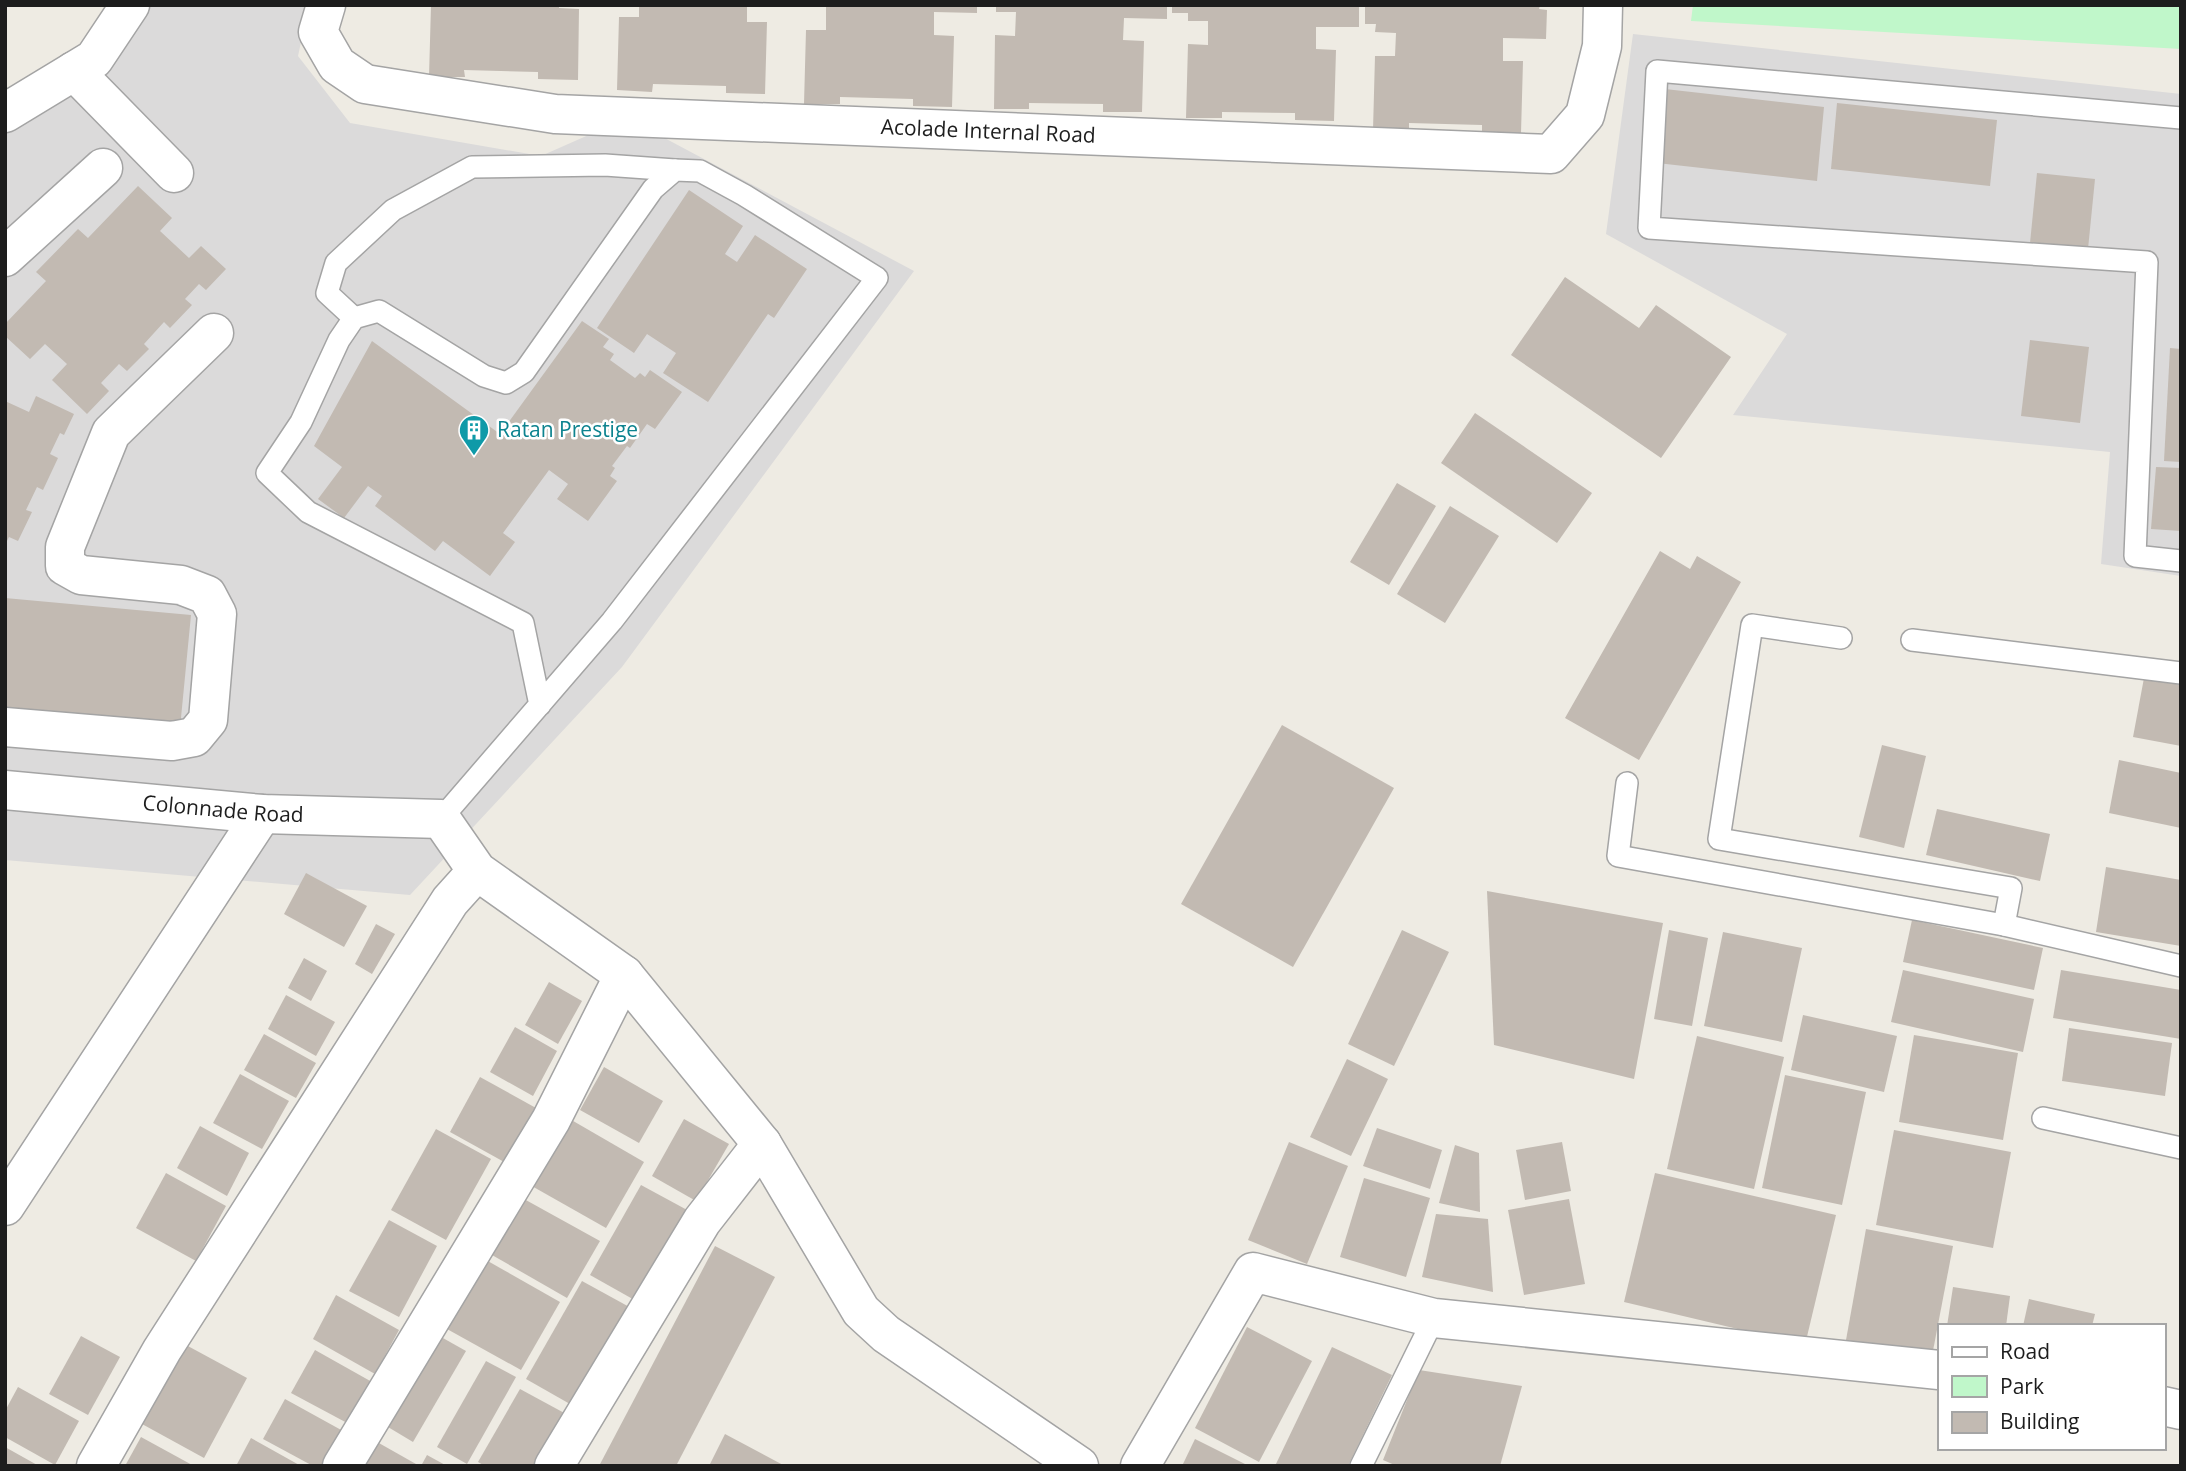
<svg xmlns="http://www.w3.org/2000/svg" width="2186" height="1471" viewBox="0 0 2186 1471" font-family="'Open Sans',sans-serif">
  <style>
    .residential { fill: #dbdada }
    .park { fill: #c0f7ca }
    .building { fill: #c2bab2 }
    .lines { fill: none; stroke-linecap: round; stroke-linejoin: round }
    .service-casing { stroke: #a4a4a4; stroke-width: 24 }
    .minor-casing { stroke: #a4a4a4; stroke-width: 41 }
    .service { stroke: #fff; stroke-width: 21 }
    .minor { stroke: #fff; stroke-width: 38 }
    .labels { text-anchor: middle; stroke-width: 5; stroke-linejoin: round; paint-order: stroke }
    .street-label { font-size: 21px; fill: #1d1d1d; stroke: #fff }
    .culture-label { font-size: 21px; fill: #0d838f; stroke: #fff; text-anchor: start }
  </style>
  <rect width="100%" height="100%" fill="#eeebe3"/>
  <g class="residential">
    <path d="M113,5H309L298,56L350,123L541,156L627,118L914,271L622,667L410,895L5,860V98L74,63Z"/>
    <path d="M1633,34L2181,94V576L2101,564L2110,452L1733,415L1787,334L1606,234Z"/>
  </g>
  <path class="park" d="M1693,5H2181V49L1691,21Z"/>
  <g class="building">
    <path d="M431,5H559V8L579,9L578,80L538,79V72L464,70L465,77H429Z"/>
    <path d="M639,5H747V22H767L765,94L726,93V86L653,84L652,92L617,90L619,17H639Z"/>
    <path d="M826,5H977V13L934,12V35L954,36L952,107L913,106V99L840,97V104H804L806,30H826Z"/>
    <path d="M996,5H1167V19L1124,18L1123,40L1144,41L1142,112H1103V104L1029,103V109H994L995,35L1015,36L1016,12H996Z"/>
    <path d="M1172,5H1359V27H1316V49L1336,50L1334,121L1295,120V113L1222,112V118H1186L1188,44L1208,45V21H1188V13H1172Z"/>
    <path d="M1365,5H1540L1539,9L1547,10L1546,39L1503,38V61H1523L1521,133L1482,132V125L1409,123V130H1373L1375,56H1395L1396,33L1375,32L1376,24H1365Z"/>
    <path d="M1665,89L1824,107L1817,181L1657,163Z"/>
    <path d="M1837,103L1997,120L1990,186L1831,169Z"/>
    <path d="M2037,173L2095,179L2088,249L2030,243Z"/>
    <path d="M138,186L172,218L160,231L189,258L201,246L226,269L206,290L199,284L185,299L192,305L170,328L164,322L144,344L149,349L127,371L119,364L101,383L109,391L87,414L52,380L67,364L45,344L30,359L5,336V324L46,281L36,272L78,229L88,238Z"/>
    <path d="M689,190L743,226L725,254L737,262L755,235L807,269L774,318L768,314L708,402L663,373L676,353L647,334L634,353L597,328Z"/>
    <path d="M1565,277L1639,328L1656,305L1731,357L1661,458L1511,355Z"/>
    <path d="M582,321L609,339L603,347L614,354L610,360L635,378L640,373L645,377L650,370L682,392L655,429L647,424L630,448L627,446L612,466L615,468L610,476L617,481L588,521L557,499L568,484L549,470L503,533L515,542L490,576L443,541L435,551L375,506L382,496L368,486L344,518L318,499L342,467L314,446L372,341L500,434Z"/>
    <path d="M2030,340L2089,347L2080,423L2021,416Z"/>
    <path d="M2170,348L2181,349V462L2164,461Z"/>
    <path d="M36,396L74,414L64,435L60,433L50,454L58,458L43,490L37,487L26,510L32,512L18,541L9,537L5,545V401L29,412Z"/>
    <path d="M1475,413L1592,493L1557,543L1441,463Z"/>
    <path d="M2156,467L2181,468V531L2151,529Z"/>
    <path d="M1397,483L1436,506L1389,585L1350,562Z"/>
    <path d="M1450,506L1499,536L1445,623L1397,594Z"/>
    <path d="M1660,551L1690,569L1697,556L1741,582L1639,760L1565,718Z"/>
    <path d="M5,598L191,615L180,728L5,712Z"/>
    <path d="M2144,678L2181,685V746L2133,737Z"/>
    <path d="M1282,725L1394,788L1293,967L1181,904Z"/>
    <path d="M1882,745L1926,756L1904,848L1859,837Z"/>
    <path d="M2119,760L2181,773V828L2109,813Z"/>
    <path d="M1937,809L2050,834L2040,881L1926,855Z"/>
    <path d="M2106,867L2181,880V946L2096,932Z"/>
    <path d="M306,873L367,906L344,947L284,914Z"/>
    <path d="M1487,891L1663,923L1634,1079L1494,1045Z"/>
    <path d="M1912,920L2043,948L2034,990L1903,962Z"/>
    <path d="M376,924L395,934L372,974L355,964Z"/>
    <path d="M1402,930L1449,952L1394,1066L1348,1044Z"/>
    <path d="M1669,930L1708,938L1692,1026L1654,1019Z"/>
    <path d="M1723,932L1802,948L1782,1042L1704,1026Z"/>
    <path d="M304,958L327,971L311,1001L288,988Z"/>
    <path d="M1903,970L2034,999L2023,1052L1891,1022Z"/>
    <path d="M2061,970L2181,990V1039L2053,1018Z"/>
    <path d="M549,982L582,1001L558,1044L525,1025Z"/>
    <path d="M286,995L335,1022L316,1056L268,1029Z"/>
    <path d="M1803,1015L1897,1036L1884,1092L1791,1070Z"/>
    <path d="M515,1027L557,1051L533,1096L490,1072Z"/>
    <path d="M2069,1028L2172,1043L2165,1096L2062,1081Z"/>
    <path d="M264,1034L316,1063L296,1098L244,1070Z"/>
    <path d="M1914,1035L2018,1053L2003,1140L1899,1122Z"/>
    <path d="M1697,1036L1784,1057L1754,1189L1667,1169Z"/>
    <path d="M1347,1059L1388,1079L1351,1156L1310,1137Z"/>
    <path d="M604,1067L663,1101L639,1143L580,1110Z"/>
    <path d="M240,1074L289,1101L262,1149L213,1123Z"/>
    <path d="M1785,1075L1866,1092L1842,1205L1762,1188Z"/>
    <path d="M480,1077L536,1108L506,1163L450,1132Z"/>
    <path d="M568,1118L644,1162L606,1228L530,1185Z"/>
    <path d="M684,1119L729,1144L696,1201L652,1176Z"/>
    <path d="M200,1126L249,1153L227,1196L177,1168Z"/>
    <path d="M1377,1128L1442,1150L1430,1189L1363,1166Z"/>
    <path d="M436,1129L491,1159L446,1240L391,1210Z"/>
    <path d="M1894,1130L2011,1152L1993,1248L1876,1225Z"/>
    <path d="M1289,1142L1348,1166L1307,1264L1248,1240Z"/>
    <path d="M1562,1142L1571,1191L1525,1200L1516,1150Z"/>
    <path d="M1455,1145L1479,1153L1480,1212L1439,1203Z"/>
    <path d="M166,1173L226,1206L196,1261L136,1228Z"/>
    <path d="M1655,1173L1836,1215L1805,1345L1624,1302Z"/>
    <path d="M1364,1178L1430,1198L1406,1277L1340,1257Z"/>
    <path d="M641,1185L689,1211L638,1302L590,1275Z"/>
    <path d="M524,1199L600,1241L567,1298L492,1255Z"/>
    <path d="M1569,1199L1585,1284L1524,1295L1508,1210Z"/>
    <path d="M1436,1214L1488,1219L1493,1292L1422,1277Z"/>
    <path d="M389,1220L437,1246L399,1317L349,1291Z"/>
    <path d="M1866,1229L1953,1246L1932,1356L1846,1340Z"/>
    <path d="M715,1246L775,1277L676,1466H599Z"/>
    <path d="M486,1260L560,1302L521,1370L447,1329Z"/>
    <path d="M582,1281L633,1309L577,1408L526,1379Z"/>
    <path d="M1953,1287L2010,1296L2006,1326H1947Z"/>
    <path d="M336,1295L399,1330L375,1374L313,1339Z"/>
    <path d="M2029,1299L2095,1314L2092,1326H2023Z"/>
    <path d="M1247,1327L1312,1361L1259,1462L1195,1428Z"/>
    <path d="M434,1333L466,1351L413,1442L383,1424Z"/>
    <path d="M81,1336L120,1357L88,1415L49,1394Z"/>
    <path d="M186,1345L247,1378L204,1458L142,1424Z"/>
    <path d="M1332,1347L1392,1375L1348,1466H1275Z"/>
    <path d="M315,1350L372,1382L349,1424L291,1393Z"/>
    <path d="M486,1361L516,1377L467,1464L437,1447Z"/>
    <path d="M1419,1370L1522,1386L1500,1466H1397L1383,1460Z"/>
    <path d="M18,1387L79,1421L55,1465L5,1437V1411Z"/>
    <path d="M520,1389L568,1415L540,1466H485L478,1462Z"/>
    <path d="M285,1399L343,1431L324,1466H313L263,1439Z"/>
    <path d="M725,1434L785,1466H709Z"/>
    <path d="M141,1437L194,1466H125Z"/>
    <path d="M251,1438L301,1466H236Z"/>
    <path d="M370,1438L416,1464L415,1466H354Z"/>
    <path d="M1195,1439L1249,1466H1182Z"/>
    <path d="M5,1447L39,1466H5Z"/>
    <path d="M427,1455L447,1466H421Z"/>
  </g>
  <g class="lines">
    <g class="service-casing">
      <g id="service">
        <path d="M2181,118L1657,71L1649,228L2147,262L2135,556L2181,561"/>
        <path d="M354,318L327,293L336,263L393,210L472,167L605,165L675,170"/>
        <path d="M1841,638L1752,625L1719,839L2011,888L2004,925"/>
        <path d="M1912,640L2181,673"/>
        <path d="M1627,783L1618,856L2004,925L2181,966"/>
        <path d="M441,819L612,621L877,278L744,195L700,171L675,170L653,189L524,372L506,383L484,376L379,311L354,318L339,340L301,422L267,473L308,512L523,623L540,705"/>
        <path d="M2043,1118L2181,1148"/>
        <path d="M1361,1466L1434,1318"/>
      </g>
    </g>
    <g class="minor-casing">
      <g id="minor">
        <path id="s1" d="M326,5L318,32L337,65L365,84L555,114L1551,154L1585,115L1602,46L1603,5"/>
        <path d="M74,71L174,173"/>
        <path d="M5,113L94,59L130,5"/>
        <path d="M5,257L103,168"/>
        <path d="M5,727L172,741L194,737L208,720L217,614L207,595L181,585L81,575L65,566V547L111,433L214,333"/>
        <path id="s2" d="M5,790L262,814L441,819L477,871L624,975L762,1144L861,1311L886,1334L1079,1466"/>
        <path d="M5,1206L262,814"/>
        <path d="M2163,1406L2181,1410"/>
        <path d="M96,1466L162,1350L450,901L477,871"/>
        <path d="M342,1466L551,1120L624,975"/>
        <path d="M554,1466L702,1221L762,1144"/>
        <path d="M1140,1466L1253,1272L1434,1318L1939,1370"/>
      </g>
    </g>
    <use href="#service" class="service"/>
    <use href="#minor" class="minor"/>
  </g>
  <defs>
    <g id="building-pin" transform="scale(1.575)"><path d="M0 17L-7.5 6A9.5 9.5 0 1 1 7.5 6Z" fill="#0f9aa8" stroke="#fff"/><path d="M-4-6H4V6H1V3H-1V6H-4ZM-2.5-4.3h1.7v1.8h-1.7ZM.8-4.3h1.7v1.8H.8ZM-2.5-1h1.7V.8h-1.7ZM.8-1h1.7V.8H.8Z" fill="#fff"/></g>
  </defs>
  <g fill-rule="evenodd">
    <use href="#building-pin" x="474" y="430"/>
  </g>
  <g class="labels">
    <g class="street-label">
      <text dy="7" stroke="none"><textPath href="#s1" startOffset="726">Acolade Internal Road</textPath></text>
      <text dy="7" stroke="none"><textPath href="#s2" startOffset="219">Colonnade Road</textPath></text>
    </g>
    <g class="culture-label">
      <text x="497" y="437">Ratan Prestige</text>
    </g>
  </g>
  <rect width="2186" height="1471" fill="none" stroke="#1d1d1d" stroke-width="14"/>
  <rect x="1938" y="1324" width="228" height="126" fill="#ffffff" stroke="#a5a5a5" stroke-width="2"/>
  <rect x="1952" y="1347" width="35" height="10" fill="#ffffff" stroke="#a5a5a5" stroke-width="2"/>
  <text x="2000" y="1359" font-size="21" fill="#1d1d1d">Road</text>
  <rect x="1952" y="1376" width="35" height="21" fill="#c0f7ca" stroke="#a5a5a5" stroke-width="2"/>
  <text x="2000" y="1394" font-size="21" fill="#1d1d1d">Park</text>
  <rect x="1952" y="1412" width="35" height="21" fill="#c2bab2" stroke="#a5a5a5" stroke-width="2"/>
  <text x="2000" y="1429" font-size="21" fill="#1d1d1d">Building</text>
</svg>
